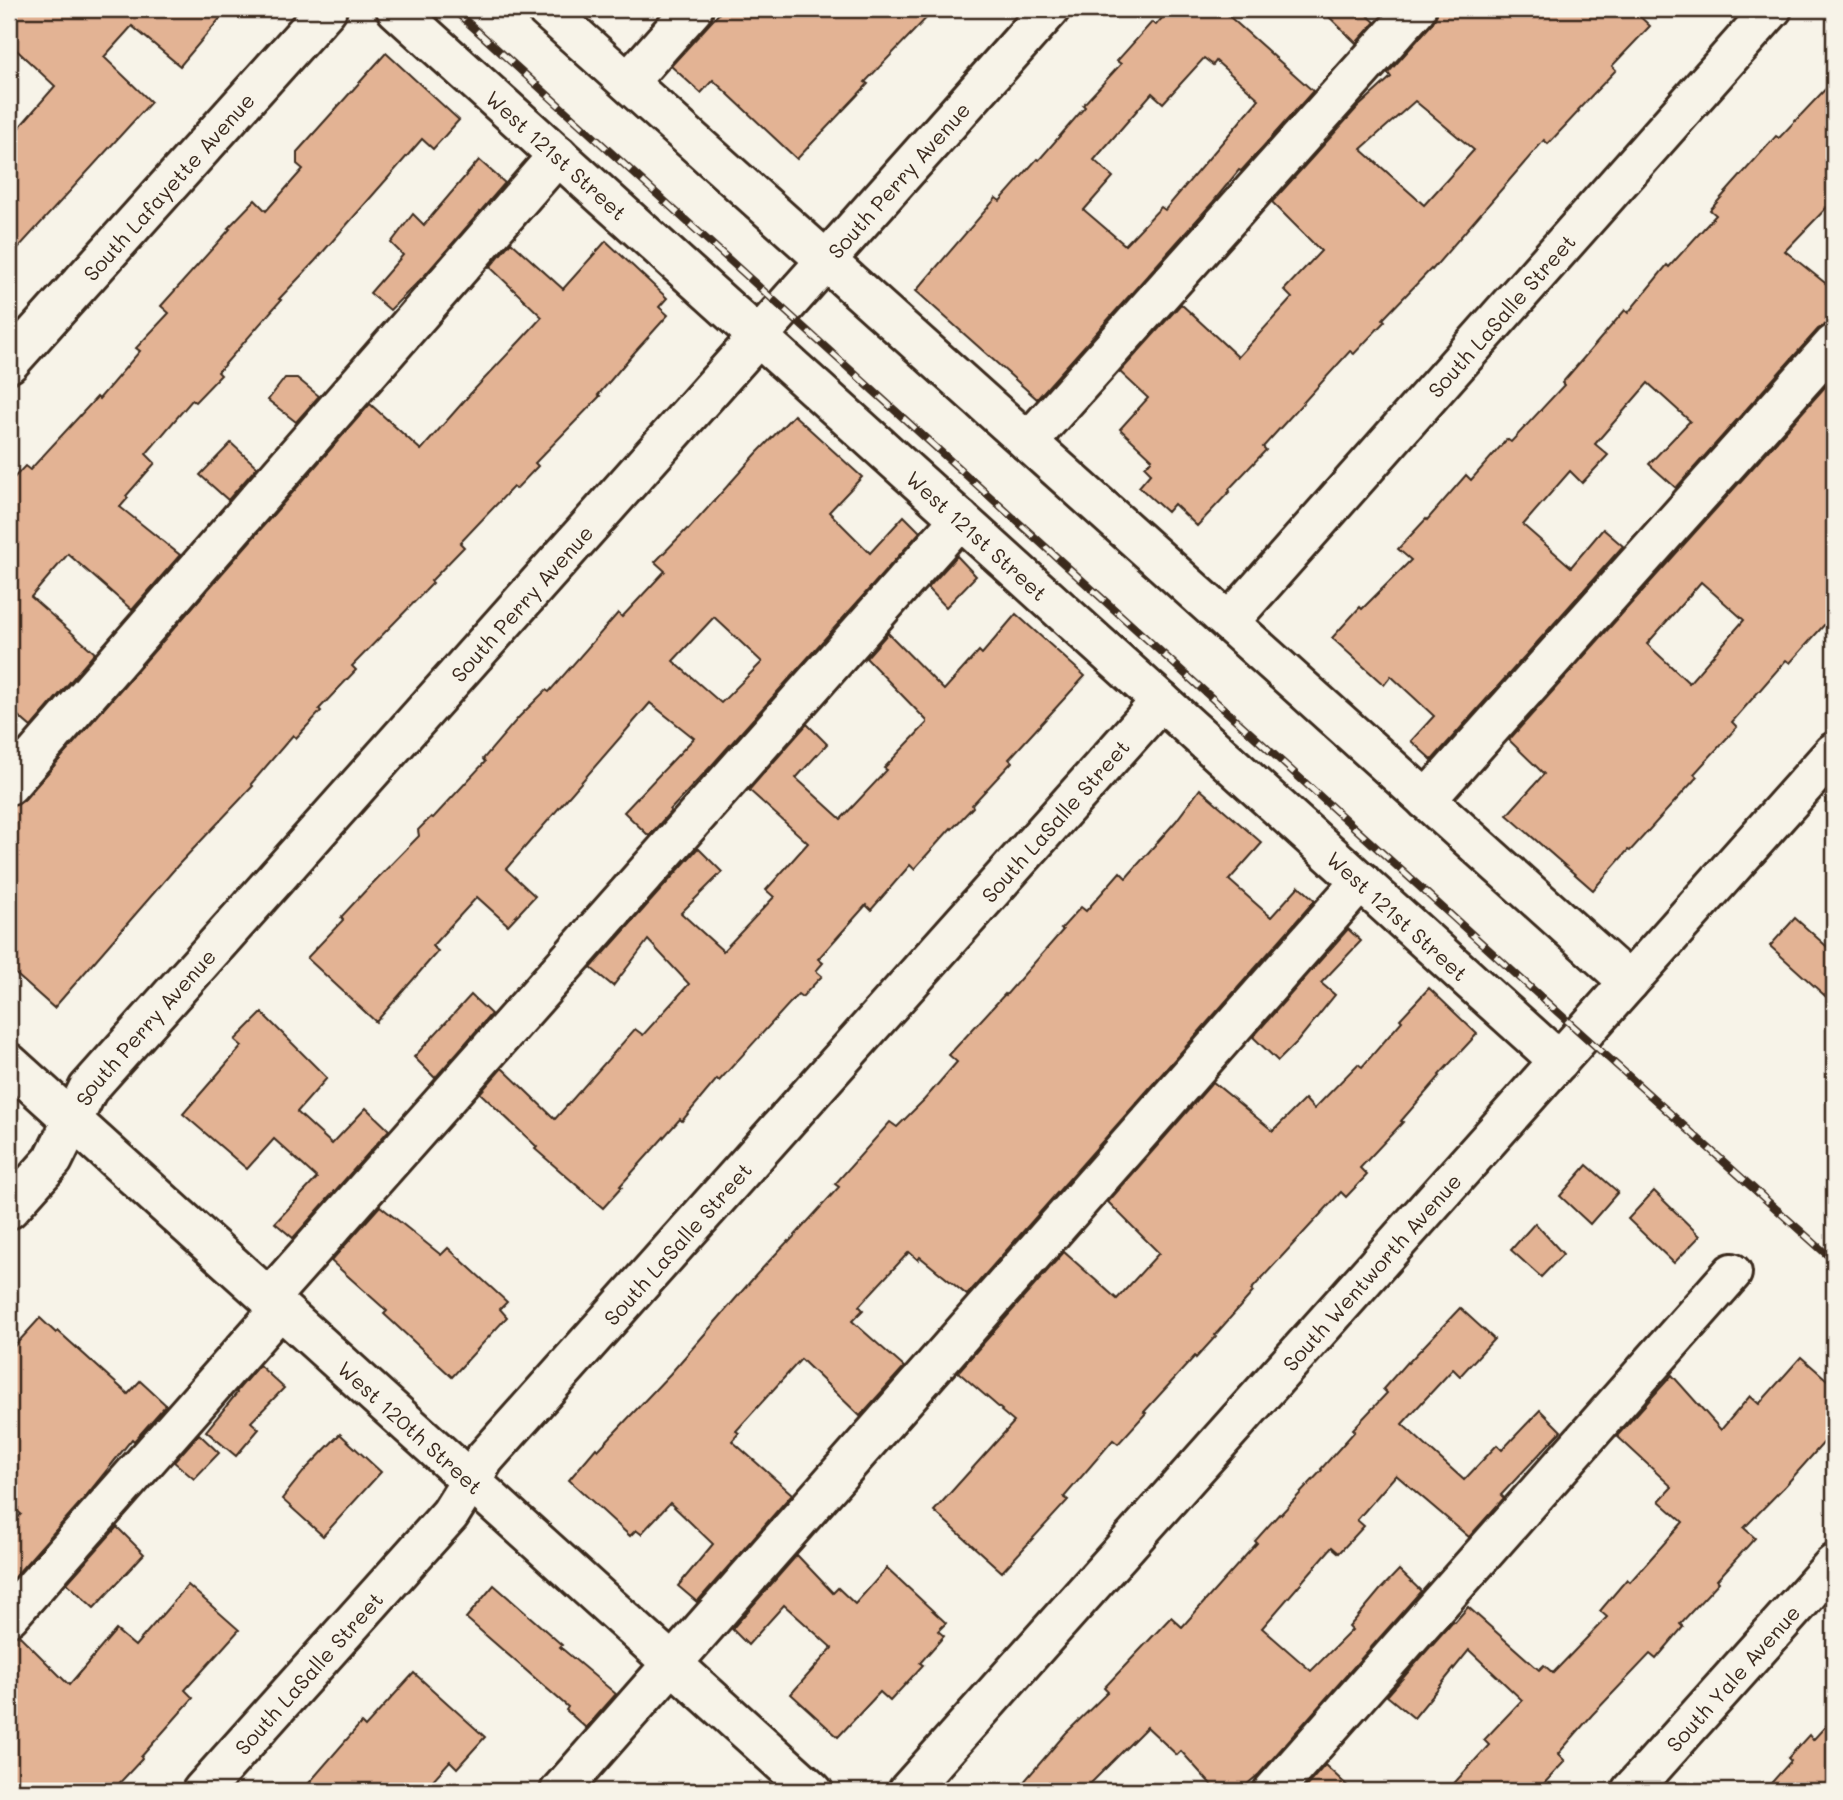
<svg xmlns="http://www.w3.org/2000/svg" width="1843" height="1800" viewBox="0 0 1843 1800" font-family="Mali,sans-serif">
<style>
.building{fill:#e3b394;stroke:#3b2a1e;stroke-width:2;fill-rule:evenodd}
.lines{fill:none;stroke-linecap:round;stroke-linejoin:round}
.minor-casing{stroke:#3b2a1e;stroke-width:44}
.minor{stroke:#f7f3e8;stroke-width:38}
.rail-casing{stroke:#3b2a1e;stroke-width:8}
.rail{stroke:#f7f3e8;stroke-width:5;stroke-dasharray:16;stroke-linecap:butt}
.labels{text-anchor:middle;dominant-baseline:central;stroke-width:5;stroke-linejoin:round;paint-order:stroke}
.street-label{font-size:21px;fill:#3b2a1e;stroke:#f7f3e8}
</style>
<rect width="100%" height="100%" fill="#f7f3e8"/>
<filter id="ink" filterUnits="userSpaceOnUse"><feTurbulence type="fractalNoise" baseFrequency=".0143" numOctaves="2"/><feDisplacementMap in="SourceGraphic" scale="14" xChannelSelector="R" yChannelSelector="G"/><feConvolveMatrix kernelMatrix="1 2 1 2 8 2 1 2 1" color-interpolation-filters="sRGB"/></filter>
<g filter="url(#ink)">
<g class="building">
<polygon points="9,9 228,9 180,66 132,26 104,57 151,102 9,258 9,139 55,86 9,43"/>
<polygon points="723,9 935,9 865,82 868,84 797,159 713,80 701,93 671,66"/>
<path d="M1170,9H1221L1313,91L1241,171L1239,170L1213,202L1037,399L916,291L996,198L1000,201L1037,159L1039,160L1085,107L1083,105L1121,64L1117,61L1152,22L1156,25ZM1204,58L1213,65L1216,61L1259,99L1165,210L1161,207L1125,245L1084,210L1113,177L1094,160L1152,93L1163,103Z"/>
<polygon points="1321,9 1360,9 1375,22 1356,43"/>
<path d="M1437,9H1632L1650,26L1612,66L1616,70L1578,110L1579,111L1548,144L1544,140L1432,270L1431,269L1383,319L1385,321L1354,354L1350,351L1263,447L1266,450L1229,489L1230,491L1197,526L1174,504L1167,512L1139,487L1151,473L1145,467L1152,459L1120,429L1148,398L1120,372L1181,304L1238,357L1292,298L1284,290L1321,251L1272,202L1357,108L1391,77L1388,73L1432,24L1437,14ZM1415,101L1474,150L1424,205L1361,149Z"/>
<polygon points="386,53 459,120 433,149 422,139 315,261 279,299 281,300 218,372 221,375 195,402 192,400 146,454 155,463 126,496 128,498 120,507 180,555 132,610 68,554 31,597 95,653 31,727 9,708 9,483 25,466 30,470 97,397 99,399 140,351 136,348 169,313 161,306 230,229 228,228 255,200 266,211 303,169 297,164 297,152"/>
<polygon points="1834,80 1834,200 1785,251 1834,290 1834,323 1827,324 1818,329 1676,488 1649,464 1690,421 1648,383 1595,444 1608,455 1582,483 1570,471 1523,525 1571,567 1603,529 1623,546 1432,760 1411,741 1434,716 1391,676 1384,685 1332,638 1360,607 1362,609 1411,560 1398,549 1426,519 1427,520 1466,475 1471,480 1507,439 1511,442 1564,385 1562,383 1625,310 1628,313 1667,265 1669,267 1716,215 1710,210 1776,136 1779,138"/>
<polygon points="479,160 505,183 425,275 390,310 370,293 403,255 391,243 413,214 424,225"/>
<polygon points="606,241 667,298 659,307 668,315 633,354 598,395 600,396 535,463 538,466 516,489 513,487 460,543 464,547 431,581 433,583 352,666 356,670 319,709 321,711 296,738 293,735 251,784 253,786 179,864 54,1008 9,968 9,806 17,805 25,799 370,404 421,450 472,392 520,341 542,317 490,267 511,242 563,289"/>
<path d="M1834,377V614L1790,663L1786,660L1732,722L1737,727L1694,774L1697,777L1630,851L1628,850L1593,890L1507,815L1544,774L1509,740ZM1701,582L1744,620L1689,683L1647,644Z"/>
<polygon points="285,378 297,378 319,396 296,422 268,400"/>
<path d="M794,415L862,477L829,512L870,553L904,516L920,532L712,765L670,810L671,811L649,836L624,812L694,738L650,703L506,869L535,896L508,925L477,897L432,946L438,951L376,1022L307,958L343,920L341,917L367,889L419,836L418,830L431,817L433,818L485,762L483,759L519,717L546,690L549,692L618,613L622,617L665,571L655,562L687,529L688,530L757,453ZM714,617L762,662L721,703L673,661Z"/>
<polygon points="231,443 257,467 228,500 200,475"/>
<polygon points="957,556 976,576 946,607 928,588"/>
<polygon points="1016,614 1085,676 1009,759 1012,762 972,805 973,807 952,829 951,828 914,869 910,865 871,910 866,905 818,959 823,963 816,971 822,976 802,997 798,994 719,1081 717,1079 682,1121 680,1119 620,1186 622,1187 603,1208 535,1149 537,1147 480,1093 502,1068 555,1119 635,1029 643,1035 689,984 648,940 613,986 591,968 698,848 722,872 681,913 723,951 774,897 766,890 808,843 749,790 807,724 827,744 796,778 841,819 887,770 884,768 927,723 927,721 866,658 888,633 944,690 979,651 982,654"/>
<polygon points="1200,789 1262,843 1229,880 1271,917 1299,886 1315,900 967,1295 920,1257 918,1260 909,1252 859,1306 863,1310 852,1321 904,1367 860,1416 801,1359 736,1431 739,1433 732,1441 792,1494 697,1602 678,1586 713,1544 670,1503 641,1534 636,1530 630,1536 569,1480 596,1448 598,1450 670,1374 757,1274 788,1241 789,1242 839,1187 835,1184 890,1122 897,1127 924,1100 957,1062 949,1055 1005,994 1006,995 1063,930 1061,929 1081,907 1086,911 1120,872 1126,878 1176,821"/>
<polygon points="1795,918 1834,953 1834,1004 1770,946"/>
<polygon points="1348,929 1361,941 1321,983 1335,995 1297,1042 1278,1061 1253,1037"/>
<polygon points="1429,988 1477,1034 1439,1075 1440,1076 1401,1121 1403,1122 1360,1168 1367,1175 1346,1197 1341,1192 1251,1290 1253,1292 1215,1335 1216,1336 1196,1358 1195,1356 1144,1412 1146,1413 1118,1444 1113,1440 1064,1497 1068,1500 1002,1572 934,1511 1014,1422 1001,1411 1002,1410 958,1372 1064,1252 1117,1299 1159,1253 1108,1202 1213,1082 1273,1131 1305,1099 1314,1109 1358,1064 1362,1067 1402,1021 1400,1019"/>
<polygon points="471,995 491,1014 435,1078 414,1057"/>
<polygon points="262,1013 327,1078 297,1112 332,1144 366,1108 389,1130 293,1238 275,1223 317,1178 274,1139 247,1169 183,1114 242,1046 235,1040"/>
<polygon points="1587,1165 1618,1192 1590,1224 1560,1196"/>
<polygon points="1654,1191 1700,1236 1674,1263 1628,1219"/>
<polygon points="380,1206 441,1255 448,1248 507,1302 500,1309 507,1317 452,1377 384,1314 387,1311 331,1261"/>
<polygon points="1535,1223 1563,1254 1541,1277 1511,1250"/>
<polygon points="1460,1308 1494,1339 1460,1376 1453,1369 1402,1424 1464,1480 1497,1445 1502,1450 1540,1410 1561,1431 1501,1495 1504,1498 1469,1537 1396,1475 1357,1520 1364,1526 1339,1553 1332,1547 1262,1628 1311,1671 1352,1630 1349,1627 1380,1590 1399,1570 1421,1591 1259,1774 1239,1791 1217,1791 1181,1751 1177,1755 1147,1727 1083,1791 1016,1791 1066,1733 1108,1692 1104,1688 1171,1617 1182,1627 1257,1543 1255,1541 1280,1513 1281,1514 1322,1470 1321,1469 1355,1431 1353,1429 1387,1393 1383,1389 1407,1362 1408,1363"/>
<polygon points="40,1318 56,1333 58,1331 128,1394 140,1381 166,1405 134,1441 132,1439 86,1496 9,1583 9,1528 21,1514 9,1504 9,1352"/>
<polygon points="1801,1357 1834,1386 1834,1431 1785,1486 1744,1528 1755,1538 1717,1580 1719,1582 1680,1624 1683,1627 1656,1659 1650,1654 1592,1715 1558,1754 1565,1761 1537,1791 1447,1791 1489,1745 1484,1740 1522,1700 1469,1650 1414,1718 1387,1696 1453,1621 1455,1622 1468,1607 1539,1670 1544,1665 1553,1673 1607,1617 1600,1611 1627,1579 1630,1582 1683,1522 1659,1501 1672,1487 1617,1436 1672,1375 1721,1430 1750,1396 1759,1404"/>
<polygon points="259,1365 284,1388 251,1422 259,1429 236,1456 206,1431 237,1393 236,1392"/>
<polygon points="199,1434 219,1453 194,1479 174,1462"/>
<polygon points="340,1434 381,1472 323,1536 282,1499 305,1470"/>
<polygon points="117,1527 144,1554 94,1608 67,1583"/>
<polygon points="797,1555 833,1593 838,1588 855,1604 887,1568 946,1623 938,1631 944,1636 920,1663 923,1665 890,1701 880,1692 838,1737 791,1694 832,1648 784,1605 748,1645 732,1629"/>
<polygon points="188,1585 239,1630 185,1690 193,1698 141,1757 142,1759 112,1791 9,1791 9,1637 19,1635 69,1685 116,1630 135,1646"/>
<polygon points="494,1585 562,1645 560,1647 616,1694 586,1728 566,1710 568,1707 466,1618"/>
<polygon points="414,1673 485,1737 457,1768 450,1761 423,1791 302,1791 361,1723 365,1727"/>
<polygon points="1834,1717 1834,1791 1764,1791 1791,1761 1788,1758 1809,1735 1813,1740"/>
<polygon points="1325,1765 1353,1791 1307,1791 1304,1789"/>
</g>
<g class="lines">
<defs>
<g id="minor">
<path id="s1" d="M396,9L1559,1061"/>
<polyline points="546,9 1629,982"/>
<polyline points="628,82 693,9"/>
<path id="s2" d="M9,363L327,9"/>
<polyline points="1028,442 1416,9"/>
<path id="s3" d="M1229,622L1772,9"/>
<polyline points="9,785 558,155"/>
<polyline points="1426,800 1834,344"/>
<path id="s4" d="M9,1063L813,1791"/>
<path id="s5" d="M9,1209L53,1160L88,1089L1050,9"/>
<polyline points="269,1298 960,519"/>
<polyline points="9,1616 280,1309"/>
<path id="s6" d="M202,1791L450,1514L485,1458L1161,701"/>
<polyline points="560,1791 1361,881"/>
<path id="s7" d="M908,1791L1834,752"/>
<polyline points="1273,1791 1732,1273"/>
<path id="s8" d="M1631,1791L1834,1564"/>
</g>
</defs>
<use href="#minor" class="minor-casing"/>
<use href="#minor" class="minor"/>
<defs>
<polyline id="rail" points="453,9 1552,1007 1834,1261"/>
</defs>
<use href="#rail" class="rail-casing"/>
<use href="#rail" class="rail"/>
</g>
</g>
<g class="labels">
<g class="street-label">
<text stroke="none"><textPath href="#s1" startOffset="217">West 121st Street</textPath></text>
<text stroke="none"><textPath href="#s5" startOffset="1363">South Perry Avenue</textPath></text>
<text stroke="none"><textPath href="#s2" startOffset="238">South Lafayette Avenue</textPath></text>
<text stroke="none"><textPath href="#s3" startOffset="410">South LaSalle Street</textPath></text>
<text stroke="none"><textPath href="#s1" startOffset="784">West 121st Street</textPath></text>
<text stroke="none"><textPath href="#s5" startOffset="796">South Perry Avenue</textPath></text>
<text stroke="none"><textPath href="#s6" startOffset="1293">South LaSalle Street</textPath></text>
<text stroke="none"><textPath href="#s1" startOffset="1351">West 121st Street</textPath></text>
<text stroke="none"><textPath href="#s5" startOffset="229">South Perry Avenue</textPath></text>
<text stroke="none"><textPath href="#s6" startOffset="726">South LaSalle Street</textPath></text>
<text stroke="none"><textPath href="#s7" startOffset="696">South Wentworth Avenue</textPath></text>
<text stroke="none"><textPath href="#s4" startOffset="542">West 120th Street</textPath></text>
<text stroke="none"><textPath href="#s6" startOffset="159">South LaSalle Street</textPath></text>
<text stroke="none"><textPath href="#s8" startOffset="152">South Yale Avenue</textPath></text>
</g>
</g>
<rect width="1843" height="1800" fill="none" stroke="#f7f3e8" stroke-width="35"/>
<rect x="18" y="18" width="1808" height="1765" fill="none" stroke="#3b2a1e" stroke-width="2.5" filter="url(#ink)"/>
</svg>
